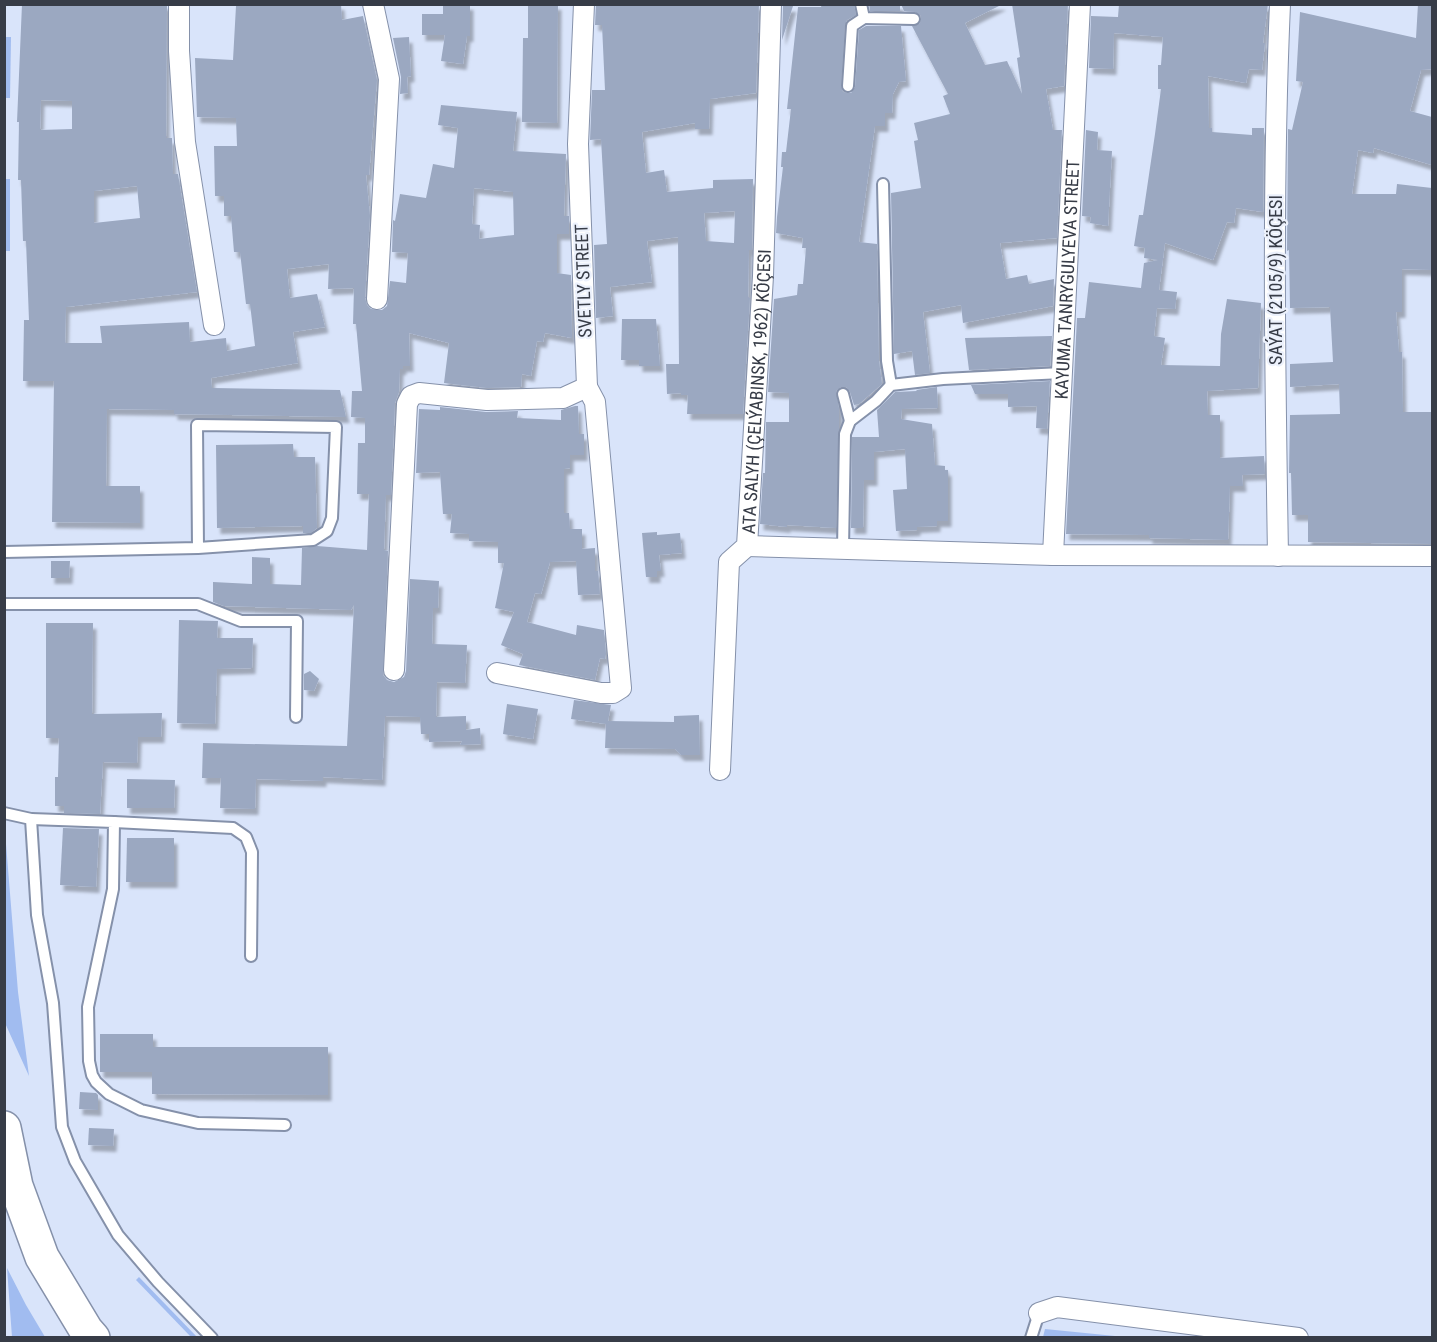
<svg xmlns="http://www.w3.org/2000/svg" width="1437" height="1342" viewBox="0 0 1437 1342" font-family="'Roboto Condensed',sans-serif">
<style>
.green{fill:#a1bcf0}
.building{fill:#9ba8c1;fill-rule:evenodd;filter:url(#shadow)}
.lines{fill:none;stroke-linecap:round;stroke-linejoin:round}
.lane-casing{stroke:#8591aa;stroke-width:14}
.street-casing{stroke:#8591aa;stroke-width:22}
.highway-casing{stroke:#8591aa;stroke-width:36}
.lane{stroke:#fff;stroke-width:10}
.street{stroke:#fff;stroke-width:20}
.highway{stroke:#fff;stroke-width:33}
.labels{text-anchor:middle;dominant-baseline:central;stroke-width:4.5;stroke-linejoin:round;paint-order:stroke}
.street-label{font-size:18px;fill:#373c47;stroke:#ecf1fc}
</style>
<defs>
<filter id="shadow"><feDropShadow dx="3.5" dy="6" stdDeviation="1.5" flood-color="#0004"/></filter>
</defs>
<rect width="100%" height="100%" fill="#d9e4fa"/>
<g class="green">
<polygon points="6,37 11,37 10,98 5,98"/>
<rect x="5" y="179" width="5" height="72"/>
<polygon points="6,844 18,992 29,1076 5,1023 4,845"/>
<polygon points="7,1268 26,1305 45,1337 12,1337"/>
<polygon points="139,1277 197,1337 191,1337 136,1280"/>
<polygon points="1045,1329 1125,1337 1043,1337"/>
</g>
<g class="building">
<path d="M22,4H167L166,138H172L173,174H178L197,292L66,307L65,343H102L100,326L189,322L190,342L226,338L227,351L255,346L250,304H246L240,252H234L231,216H224V196H215L214,146H237L236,118L197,117L195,58L233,60L236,6L341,4L342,20L363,16L377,80L369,175H366L370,216L365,298L367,305L371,309L382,310L387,306L390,281L406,283L408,253L392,252L393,220L395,221L400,194L426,198L433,164L454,168L458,128L438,125L441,105L517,112L513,151L566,154L564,216H569V234H557V273L571,275L572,338L545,333L543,342L537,341L531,376L522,374L521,387L487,388L444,383L449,343L409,333L410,366H403V369H400L399,392L395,403L391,495H386L384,550L388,551L383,675L387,680L394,682L404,677L406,671L410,579L439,581L438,608H433L432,644L467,645L465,683L437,682L436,717L466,716V730L480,728L481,744L460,745L462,741L429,742V734H421L420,717L385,716L382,780L323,777V781L256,779L255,809L220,808L221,778H202L203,743L347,746L354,605L351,610L224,606L213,602V582L252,584V557L270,558V584L301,585L302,548L317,546L367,550L369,494H357L358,443H365V418L351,417L352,391H362L356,324H353L354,288L328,289L329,264L287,269L290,298L317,294L325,327L293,332L298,363L211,378L212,388L340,390L346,417L174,414V410L107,409L106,486H140V523L52,522L54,381H23L24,320H29L26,241H23L21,180H18L19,122H17ZM41,100L72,101V129L40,130ZM137,186L140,218L94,223V191ZM474,188L513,192L514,235L479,239L480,225L472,224Z"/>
<polygon points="443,4 470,4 470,36 467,36 463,64 441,61 445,35 422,35 422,14 443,14"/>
<polygon points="528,4 558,4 557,123 522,122 523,38 528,38"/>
<path d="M596,4H759L756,93L710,99L709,129H695V123L642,132L646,173L664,170L667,192L713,188V180L753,179L752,250H749L748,298H750L743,414H687L688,395H681V393L667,394L666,364H679L678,237L647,241L652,282L610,287L613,316L596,318L594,245L607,244L601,139L590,140L592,90H605L602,25H595ZM735,211L734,243L706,241L704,213Z"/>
<polygon points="822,4 854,4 856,15 847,20 845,26 841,86 843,92 851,93 855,87 859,30 866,26 901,26 906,81 899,82 893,94 892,113 885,113 885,126 875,126 859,242 877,244 879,361 882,384 859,404 854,405 850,392 846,387 841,387 836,391 839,408 839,429 836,528 787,525 787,527 760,524 763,473 765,473 766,422 789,422 789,393 768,392 774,299 797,295 798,284 803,284 806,248 802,248 803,238 776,233 777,217 783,167 781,167 782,152 786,152 791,109 787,109 798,7 821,7"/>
<polygon points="869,4 900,4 900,11 870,11"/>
<polygon points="901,4 1003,4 965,23 985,65 1007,61 1022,94 1017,58 1020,57 1012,4 1068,4 1064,86 1046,89 1053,130 1062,130 1057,238 1000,243 1006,279 1027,275 1029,284 1054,279 1053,306 963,323 961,305 923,312 930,373 915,375 912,351 894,354 891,193 921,188 914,141 918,140 914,123 950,114 943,96 948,94 912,26 920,23 921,16 915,12 904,11"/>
<polygon points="1119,4 1268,4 1263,43 1265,43 1262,70 1249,69 1246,83 1208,76 1209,128 1212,128 1212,132 1252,135 1252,128 1264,128 1263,212 1236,208 1234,223 1227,222 1213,260 1165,243 1159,290 1177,292 1175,309 1157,308 1154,336 1165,338 1161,365 1220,366 1221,334 1227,299 1261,303 1258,388 1207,391 1208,415 1220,415 1220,458 1264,456 1265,474 1242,475 1243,486 1230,486 1228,540 1149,538 1149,535 1066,534 1077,318 1085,318 1089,282 1141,288 1144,263 1158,260 1144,258 1145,248 1134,246 1139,215 1143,215 1155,134 1161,89 1158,89 1158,65 1161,65 1163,37 1114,33 1113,69 1089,68 1091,16 1118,17"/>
<polygon points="1418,4 1432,4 1432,69 1421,70 1410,111 1432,117 1432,165 1374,148 1373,153 1358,150 1352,194 1396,194 1397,184 1432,188 1432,270 1402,269 1402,312 1396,312 1399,352 1402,352 1403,412 1432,412 1432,544 1308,542 1308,515 1292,515 1291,473 1289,473 1290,415 1340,414 1339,384 1290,387 1290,364 1333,362 1330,307 1290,308 1289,250 1287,251 1288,129 1292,130 1303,82 1296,81 1300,12 1416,38"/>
<polygon points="783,6 793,6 782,40"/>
<polygon points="409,37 411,76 407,77 408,93 400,94 401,77 393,38"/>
<polygon points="1086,130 1098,132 1097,150 1112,151 1108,226 1090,223 1091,217 1082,216"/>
<polygon points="622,319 656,319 660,366 639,366 639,360 621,360"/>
<polygon points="1052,336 1050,366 969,370 965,338"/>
<polygon points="1050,381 1047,429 1036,428 1037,406 1008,407 1008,394 975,394 971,385"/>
<polygon points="937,387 938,408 902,409 901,419 932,424 935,465 945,466 945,470 948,470 948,521 937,521 937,526 917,527 917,530 896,531 893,490 907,489 905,449 874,452 874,480 864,480 863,528 851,528 852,437 879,437 877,410 895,392 917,391 916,390"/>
<polygon points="575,406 578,406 579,434 584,434 584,455 570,455 570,468 564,469 564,513 569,513 570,529 582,529 582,549 595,548 595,571 598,571 600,594 578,595 576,561 550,562 541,594 535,593 527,622 576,635 577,625 604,630 606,654 605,659 600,658 595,680 519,665 523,654 501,645 514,612 495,608 504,563 498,563 498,542 469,541 469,534 450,533 452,514 443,514 440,472 416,473 419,409 440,410 440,407 486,412 518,411 517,418 561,420 561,410"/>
<polygon points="293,444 294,457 315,457 317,528 311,533 303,533 303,526 217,528 216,445"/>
<polygon points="657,532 657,535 680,533 682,553 659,555 661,571 657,571 657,577 646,577 642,533"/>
<polygon points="51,561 70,561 69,578 51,578"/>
<polygon points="179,620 218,621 217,638 253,638 252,668 217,669 215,724 177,723"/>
<polygon points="46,623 93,623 92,714 162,713 161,737 138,737 137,763 103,762 100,814 64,813 64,806 55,806 55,777 58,777 59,738 46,738"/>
<polygon points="310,671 319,679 314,691 304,690 304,674"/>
<polygon points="574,700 611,705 608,721 674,722 674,716 699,715 700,755 681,755 675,749 605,748 606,724 571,719"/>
<polygon points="507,704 538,709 533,739 503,734"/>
<polygon points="127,779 175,780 174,808 127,808"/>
<polygon points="63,828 99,829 96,887 60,885"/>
<polygon points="127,838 174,838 174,882 126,882"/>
<polygon points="100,1034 153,1034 153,1047 328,1047 328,1095 152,1094 152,1072 100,1072"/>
<polygon points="80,1092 96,1093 98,1095 98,1110 79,1109"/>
<polygon points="89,1128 114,1129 113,1146 88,1145"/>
</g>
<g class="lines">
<defs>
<g id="lane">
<polyline points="861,4 864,18 914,19"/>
<polyline points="848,86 852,26 864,18"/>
<polyline points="883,184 887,361 891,385"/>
<polyline points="843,394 850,421"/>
<polyline points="843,549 845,434 850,421 876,401 891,385 943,379 1062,373"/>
<polyline points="4,552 198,548 313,540 327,531 332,518 336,427 197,425 198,548"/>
<polyline points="4,604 198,604 241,621 297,621 296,717"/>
<polyline points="4,813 31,819 37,915 53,1003 62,1127 75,1161 118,1235 158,1282 212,1338"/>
<polyline points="31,819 114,822 113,889 88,1007 89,1061 92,1075 96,1082 109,1094 141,1110 198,1123 285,1125"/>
<polyline points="114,822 233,828 246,837 252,852 251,956"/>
<polyline points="1031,1338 1039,1313"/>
</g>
<g id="street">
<polyline points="179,4 179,51 185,142 214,325"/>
<polyline points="373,4 389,79 377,299"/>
<polyline points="747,546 1053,555 1432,556"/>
<path id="s1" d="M1053,555L1080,4"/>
<path d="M1278,556C1275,372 1272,188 1280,4"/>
<polyline points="394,670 407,404 411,396 419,393 487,400 563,398 587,387 578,144 584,4"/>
<polyline points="497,673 601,693 613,693 621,688 595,402 587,387"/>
<path id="s2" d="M720,770L729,562L747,546L763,276L771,4"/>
<polyline points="1039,1313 1057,1307 1298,1338"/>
</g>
<polyline id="highway" points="4,1128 16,1186 42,1257 86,1330 93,1338"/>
</defs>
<use href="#lane" class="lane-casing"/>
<use href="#street" class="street-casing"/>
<use href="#highway" class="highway-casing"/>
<use href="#lane" class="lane"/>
<use href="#street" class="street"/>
<use href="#highway" class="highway"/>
</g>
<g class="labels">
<g class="street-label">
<text stroke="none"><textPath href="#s1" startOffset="276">KAYUMA TANRYGULYEVA STREET</textPath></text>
<text transform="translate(1275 280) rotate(-90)">SAÝAT (2105/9) KÖÇESI</text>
<text transform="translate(583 281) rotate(-92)">SVETLY STREET</text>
<text stroke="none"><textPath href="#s2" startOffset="387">ATA SALYH (ÇELÝABINSK, 1962) KÖÇESI</textPath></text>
</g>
</g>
<rect width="1437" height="1342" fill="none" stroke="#373c47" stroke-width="12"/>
</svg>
